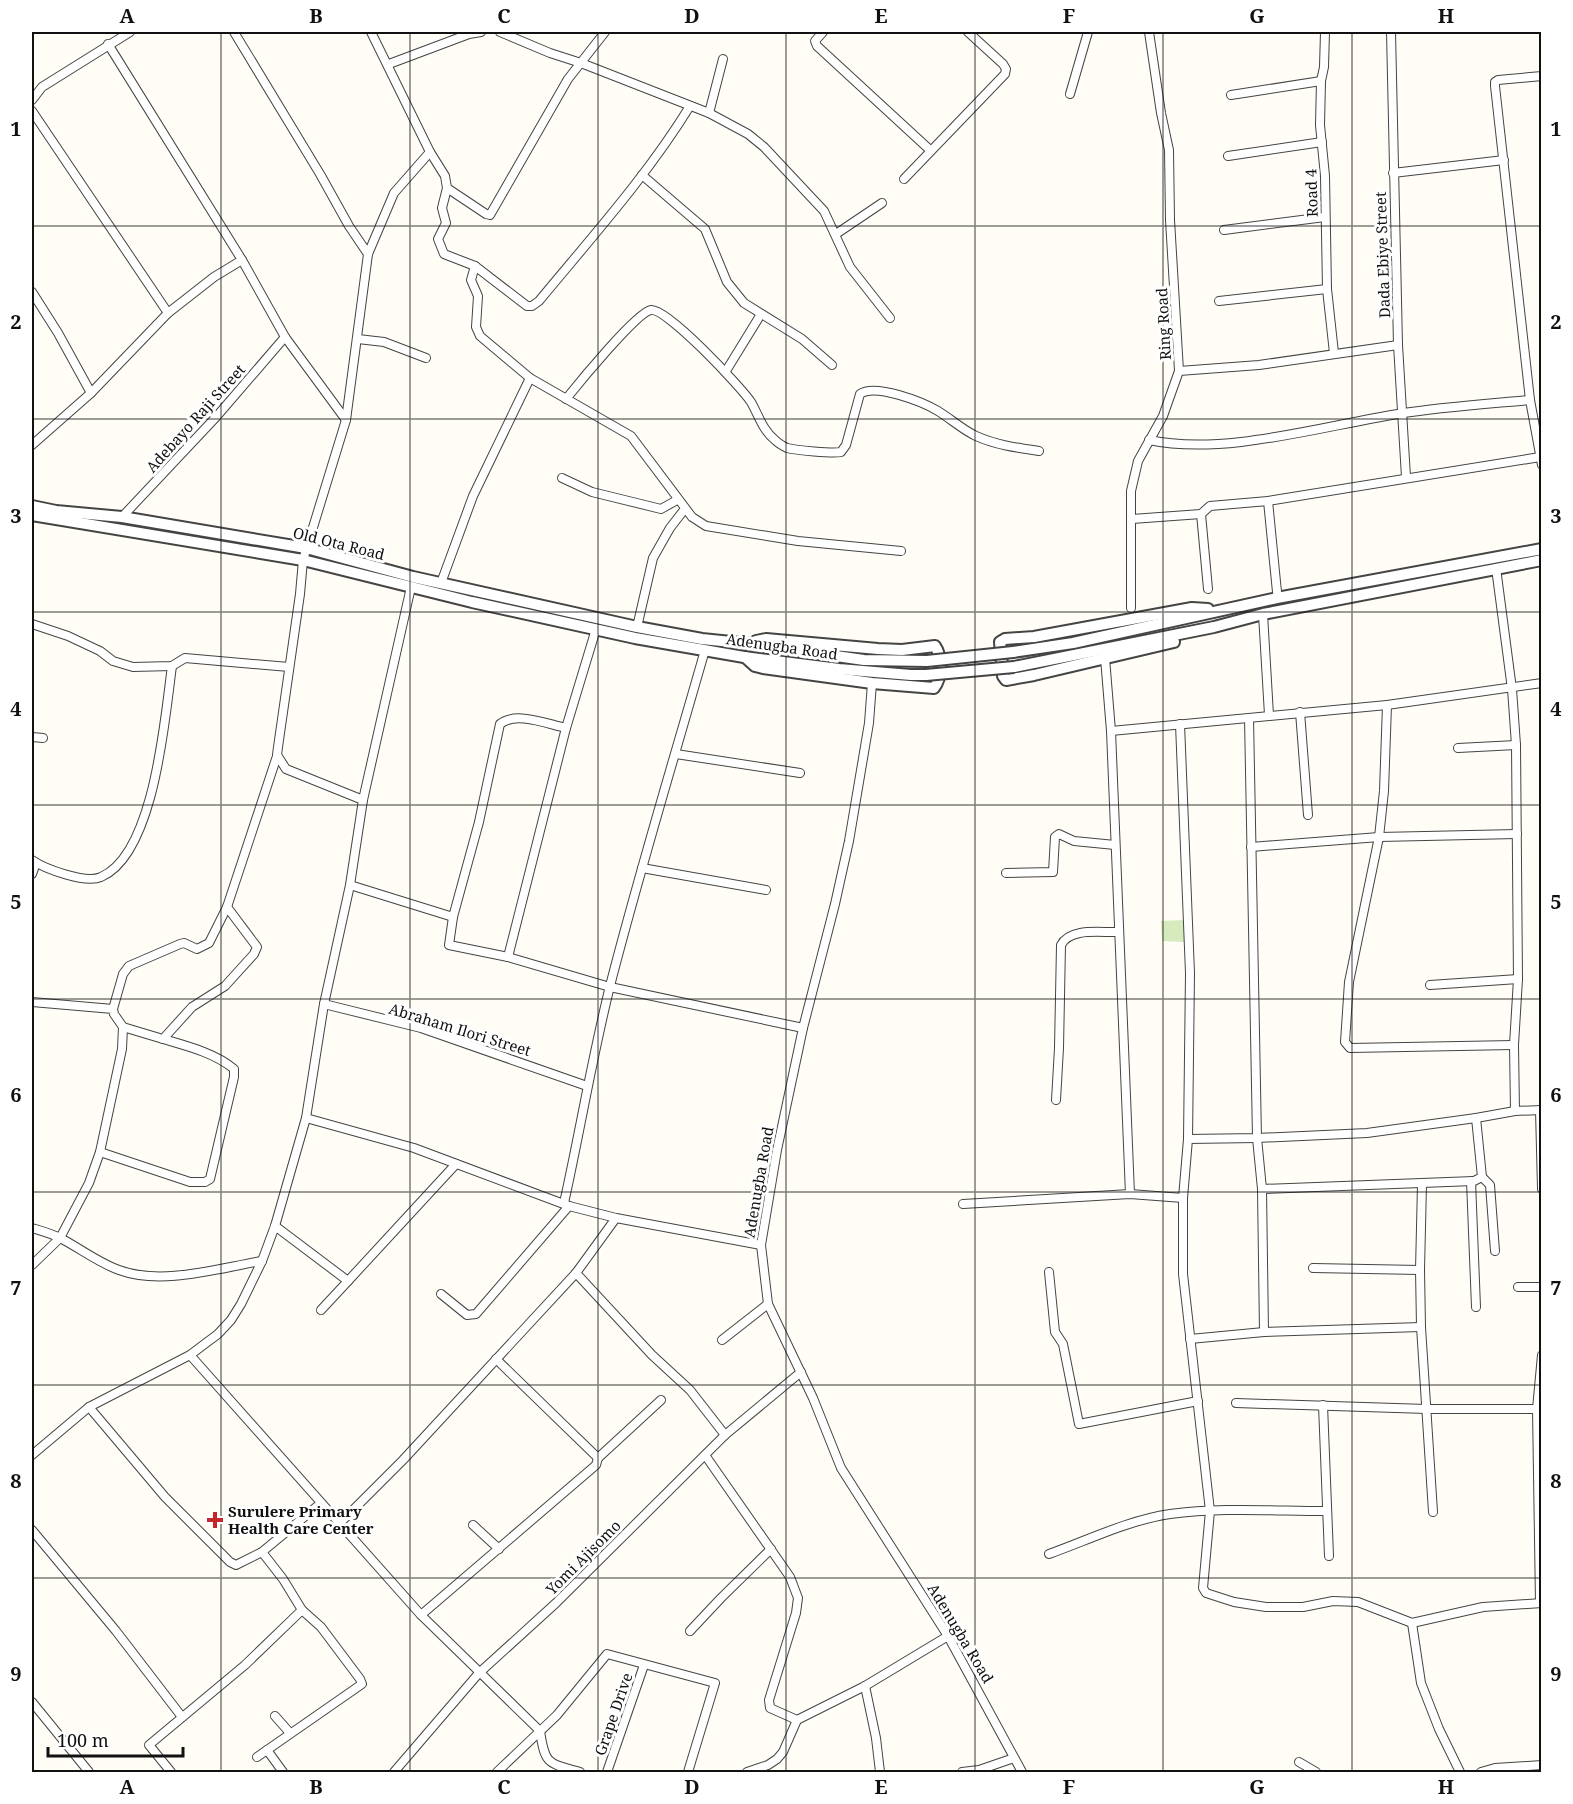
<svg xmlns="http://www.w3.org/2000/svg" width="1573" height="1804" viewBox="0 0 1573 1804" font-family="'Noto Serif',serif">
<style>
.green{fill:#d5ebbd}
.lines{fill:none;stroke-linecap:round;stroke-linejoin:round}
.minor-casing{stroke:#444;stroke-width:10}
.tertiary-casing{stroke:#444;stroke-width:14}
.minor{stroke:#fff;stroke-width:8}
.tertiary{stroke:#fff;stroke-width:10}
.tertiary-bridge-casing{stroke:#444;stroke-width:14;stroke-linecap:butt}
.tertiary-bridge{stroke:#fff;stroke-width:10}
.grid{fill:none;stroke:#111;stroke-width:1.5;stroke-opacity:0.55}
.poi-dot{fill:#c4262e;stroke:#fff;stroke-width:2}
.labels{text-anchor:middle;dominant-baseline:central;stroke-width:6;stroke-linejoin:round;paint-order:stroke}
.street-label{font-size:15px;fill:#111;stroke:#fff}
.poi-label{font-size:15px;font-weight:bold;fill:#111;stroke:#fff;text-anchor:start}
.neatline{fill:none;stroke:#111;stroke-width:2}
.grid-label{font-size:20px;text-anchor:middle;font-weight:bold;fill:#111}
</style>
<rect width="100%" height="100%" fill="#fffdf5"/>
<polygon class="green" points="1185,920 1184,942 1162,941 1161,921"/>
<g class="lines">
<defs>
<g id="minor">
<polyline points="234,32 320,174 349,226 368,254"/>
<polyline points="371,32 430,152 445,176 447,188 486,214 490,215 568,79 605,32"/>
<polyline points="500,32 550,53 581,63 709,113 748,134 764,147 824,211 850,267 890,318"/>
<polyline points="823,32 815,41 817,46 930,150"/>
<polyline points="1325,32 1324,67 1321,81 1320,125 1325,176 1327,289 1334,353"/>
<polyline points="1391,32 1398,345 1406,477"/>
<polyline points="108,44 242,260 285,337 346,420"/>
<polyline points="389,64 469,34 481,32"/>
<polyline points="1542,76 1498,80 1495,82 1495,86 1530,400 1542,465"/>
<polyline points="1070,94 1088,32"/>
<polyline points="1231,95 1321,81"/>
<polyline points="32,100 42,87 130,32"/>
<polyline points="32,111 168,313"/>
<polyline points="709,113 723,59"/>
<polyline points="1228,156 1322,142"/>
<polyline points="1393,173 1504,160"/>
<polyline points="642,175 705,229 727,282 744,303 802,339 832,365"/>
<polyline points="904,179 1005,74 1006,69 1003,64 968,32"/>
<polyline points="447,188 442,208 446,223 438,239 444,254 475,266 471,280 478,296 476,327 480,336 530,378 631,436 692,517 706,526 798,541 901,551"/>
<polyline points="1224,230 1325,217"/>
<polyline points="836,234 882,203"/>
<path d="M475,266L527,306H532L539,301C591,238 647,176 690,106"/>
<polyline points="32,292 58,333 91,393"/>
<polyline points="1219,301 1327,289"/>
<polyline points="358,339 384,342 426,358"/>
<polyline points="726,371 761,314"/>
<polyline points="1179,371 1259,365 1398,345"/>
<path d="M566,399C578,384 637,312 651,310C666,307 741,387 751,402C758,414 763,431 775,440C778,443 783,446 787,448C795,450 833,454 841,452L846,445L860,394C875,383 923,402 938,411C951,419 963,430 976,436C996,445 1018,448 1039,451"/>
<path d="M1149,440C1224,456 1322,426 1398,414C1442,407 1487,404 1530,400"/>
<polyline points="32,445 91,393 168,313 214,277 242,260"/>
<polyline points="562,478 592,492 661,509 677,500"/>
<polyline points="1268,501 1277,592"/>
<polyline points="1201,514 1208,589"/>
<polyline points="122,517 217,416 285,337"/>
<polyline points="1132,519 1201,514 1210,506 1268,501 1540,457"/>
<polyline points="1496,568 1512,689 1516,745 1518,979 1514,1045 1515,1111"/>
<polyline points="441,583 473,496 530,378"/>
<polyline points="1131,608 1131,491 1138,461 1163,416 1179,371 1170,220 1169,150 1161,113 1149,32"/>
<polyline points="1263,614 1269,715"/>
<polyline points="32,624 68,636 100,651 113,661 133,667 172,666 185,658 289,667"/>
<polyline points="637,627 653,558 670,528 684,510"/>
<polyline points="1105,658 1111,731 1130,1194"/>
<polyline points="872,683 869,723 849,841 835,904 803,1028 777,1150 761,1245 768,1304 813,1398 841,1468 948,1636 1022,1772"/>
<polyline points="1387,705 1384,791 1379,837 1349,982 1345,1042 1350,1048 1514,1045"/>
<polyline points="1300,712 1308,815"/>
<polyline points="1249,718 1257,1138 1262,1189 1264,1332"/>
<polyline points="1180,724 1190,973 1188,1139 1183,1198 1183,1274 1210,1511 1203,1588 1206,1593 1234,1602 1266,1607 1303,1607 1333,1601 1358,1602 1412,1623 1483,1607 1542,1603"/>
<path d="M566,728C547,724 516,711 500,724L479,822L453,917L449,945L508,957L610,987L803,1028"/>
<polyline points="1111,731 1387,705 1542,683"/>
<polyline points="32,737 43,738"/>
<polyline points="1458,748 1516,745"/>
<polyline points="676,754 800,773"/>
<polyline points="363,800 286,769 277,755 278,747 300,594 303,560 346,420 368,254 394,193 430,152"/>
<polyline points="1251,847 1379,837 1517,834"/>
<path d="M32,860C45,869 86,884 101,877C155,854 165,716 172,666"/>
<polyline points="642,868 766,890"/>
<polyline points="1006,873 1053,872 1055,837 1059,834 1074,841 1115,845"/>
<polyline points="32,874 36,863"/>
<polyline points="350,885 453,917"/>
<polyline points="508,957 566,728 596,629"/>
<polyline points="1430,985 1518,979"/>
<polyline points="32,1002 113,1009 114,1014 123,1027 122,1049 100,1152 89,1183 60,1238 32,1265"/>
<polyline points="324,1004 421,1028 587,1086"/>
<polyline points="113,1009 123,974 129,966 180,944 184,943 197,949 209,943 227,907 277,756"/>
<polyline points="123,1027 163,1039 192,1007 225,986 254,954 257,947 227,907"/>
<path d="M1056,1100L1059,1048L1061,945C1070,927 1101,933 1118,932"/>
<polyline points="1540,1110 1542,1189"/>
<polyline points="306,1118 414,1148 569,1206 616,1218 761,1245"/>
<polyline points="1188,1139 1257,1138 1367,1133 1476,1118 1515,1111 1542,1110"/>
<path d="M100,1152L190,1182H205L210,1179L234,1077V1069C215,1053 187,1046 163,1039"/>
<polyline points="1482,1177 1490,1185 1495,1251"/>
<polyline points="1471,1181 1476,1307"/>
<polyline points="1422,1184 1420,1270 1421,1327 1433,1512"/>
<polyline points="1262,1189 1474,1181 1482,1177 1476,1118"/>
<path d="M564,1203C580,1131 592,1058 610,986C639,873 673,762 705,650"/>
<polyline points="963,1204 1130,1194 1183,1198"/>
<polyline points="275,1226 348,1281 456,1164"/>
<path d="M32,1228C42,1231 53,1234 62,1239C81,1249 99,1263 119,1270C162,1286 219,1268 262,1261"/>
<polyline points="1313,1268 1420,1270"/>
<polyline points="1049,1272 1055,1332 1063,1344 1079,1424 1198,1401"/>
<polyline points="576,1273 652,1355 690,1390 725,1435"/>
<polyline points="1518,1287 1542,1287"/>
<polyline points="441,1294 467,1315 476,1314 569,1206"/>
<polyline points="321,1310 348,1281"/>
<polyline points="1190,1339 1264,1332 1421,1327"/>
<polyline points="722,1340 768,1304"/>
<path d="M190,1355L421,1615L540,1731C545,1765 548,1763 580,1772"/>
<polyline points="496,1359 598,1458"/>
<polyline points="1236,1403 1427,1409 1542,1409"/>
<polyline points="1323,1405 1329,1556"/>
<polyline points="89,1407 165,1497 230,1562 236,1565 262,1552 283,1579 302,1610 321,1627 360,1679 362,1684 257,1757"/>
<polyline points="32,1455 89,1407 190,1355 218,1334 231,1320 241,1304 262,1261 275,1226 306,1118 324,1004 350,885 363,800 411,587"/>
<polyline points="705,1455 790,1577 798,1598 796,1613 769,1700 770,1708 797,1720"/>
<polyline points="340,1523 403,1460 576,1273 616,1218"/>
<polyline points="473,1525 499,1549"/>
<polyline points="32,1530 116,1631 182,1717"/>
<polyline points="262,1552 321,1503"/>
<path d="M1049,1554C1088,1540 1129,1520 1170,1514C1221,1507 1275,1511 1326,1511"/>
<polyline points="1540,1603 1537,1409 1542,1355"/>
<polyline points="421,1615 596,1465 598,1458 661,1400"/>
<polyline points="1412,1623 1421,1683 1439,1729 1460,1772"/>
<polyline points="690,1631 721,1598 771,1549"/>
<polyline points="865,1686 876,1738 880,1772"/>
<polyline points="32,1702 89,1772"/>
<polyline points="275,1716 290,1733"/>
<polyline points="267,1750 283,1772"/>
<polyline points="1299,1762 1316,1772"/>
<polyline points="171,1772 149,1745 245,1665 302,1610"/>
<polyline points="394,1772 479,1673 556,1603 725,1435 801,1372"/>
<polyline points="497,1772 557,1715 607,1654 715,1683 688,1772"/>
<polyline points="607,1772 644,1665"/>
<polyline points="747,1772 768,1765 777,1759 783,1752 797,1720 865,1686 948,1636"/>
<polyline points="962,1772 979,1770 1014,1758"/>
<polyline points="1481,1772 1495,1768 1542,1765"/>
</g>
<g id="tertiary">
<polyline points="32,506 56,511 122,517 306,548 413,577 637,627 702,639 751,644 864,660 927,661"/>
<polyline points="32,515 303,560 472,602 635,638 744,657 839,669 911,675 926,675"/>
<polyline points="1174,642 1034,675 1006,680 1003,676 1000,642 1005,639 1034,637 1192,608 1208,609"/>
<polyline points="1013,652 1073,643 1277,598 1542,549"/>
<path d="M745,657L755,666L763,668L872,683L934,688C942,678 942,656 935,646L902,650L878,649L766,639L756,641"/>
<polyline points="1014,667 1214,627 1263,614 1542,560"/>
</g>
</defs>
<use href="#minor" class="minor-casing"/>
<use href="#tertiary" class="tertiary-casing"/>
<use href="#minor" class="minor"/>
<use href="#tertiary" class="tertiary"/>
<defs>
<g id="tertiary-bridge">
<polyline points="927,661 1013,652"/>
<polyline points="926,675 1014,667"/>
</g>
</defs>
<use href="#tertiary-bridge" class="tertiary-bridge-casing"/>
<use href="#tertiary-bridge" class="tertiary-bridge"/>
</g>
<path class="grid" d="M221,32V1772M410,32V1772M598,32V1772M786,32V1772M975,32V1772M1163,32V1772M1352,32V1772M32,226H1542M32,419H1542M32,612H1542M32,805H1542M32,999H1542M32,1192H1542M32,1385H1542M32,1578H1542"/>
<path class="poi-dot" d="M212 1511h6v6h6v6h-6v6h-6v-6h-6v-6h6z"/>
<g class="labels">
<g class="street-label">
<text transform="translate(1311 193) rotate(-92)">Road 4</text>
<text transform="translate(1382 255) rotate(-92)">Dada Ebiye Street</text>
<text transform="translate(1163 324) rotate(-93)">Ring Road</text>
<text transform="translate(195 418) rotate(-48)">Adebayo Raji Street</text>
<text transform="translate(339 543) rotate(14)">Old Ota Road</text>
<text transform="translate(782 646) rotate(8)">Adenugba Road</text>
<text transform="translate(460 1029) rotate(17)">Abraham Ilori Street</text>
<text transform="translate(758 1182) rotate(-80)">Adenugba Road</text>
<text transform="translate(583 1557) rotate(-45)">Yomi Ajisomo</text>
<text transform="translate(961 1633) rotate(59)">Adenugba Road</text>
<text transform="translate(613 1714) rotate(-71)">Grape Drive</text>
</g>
<g class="poi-label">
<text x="228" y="1511">Surulere Primary<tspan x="228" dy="17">Health Care Center</tspan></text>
</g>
</g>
<rect width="1573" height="1804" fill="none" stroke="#ffffff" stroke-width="66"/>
<path d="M48 1747v9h135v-9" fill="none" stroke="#111111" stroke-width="3"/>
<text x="57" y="1747" font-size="18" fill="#111111" stroke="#ffffff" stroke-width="4.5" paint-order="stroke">100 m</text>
<rect x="33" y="33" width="1507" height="1738" class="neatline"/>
<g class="grid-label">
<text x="127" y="23">A</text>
<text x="316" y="23">B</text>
<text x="504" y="23">C</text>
<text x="692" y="23">D</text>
<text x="881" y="23">E</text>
<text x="1069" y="23">F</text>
<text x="1257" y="23">G</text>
<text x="1446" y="23">H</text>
<text x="16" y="136">1</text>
<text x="1556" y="136">1</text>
<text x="16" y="329">2</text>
<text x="1556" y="329">2</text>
<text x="16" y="523">3</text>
<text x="1556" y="523">3</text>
<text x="16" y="716">4</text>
<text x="1556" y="716">4</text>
<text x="16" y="909">5</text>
<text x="1556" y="909">5</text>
<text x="16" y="1102">6</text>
<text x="1556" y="1102">6</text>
<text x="16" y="1295">7</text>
<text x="1556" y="1295">7</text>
<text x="16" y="1488">8</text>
<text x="1556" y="1488">8</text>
<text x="16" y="1681">9</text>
<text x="1556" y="1681">9</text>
<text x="127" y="1794">A</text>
<text x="316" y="1794">B</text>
<text x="504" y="1794">C</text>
<text x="692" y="1794">D</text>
<text x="881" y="1794">E</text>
<text x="1069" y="1794">F</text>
<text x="1257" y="1794">G</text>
<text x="1446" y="1794">H</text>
</g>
</svg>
